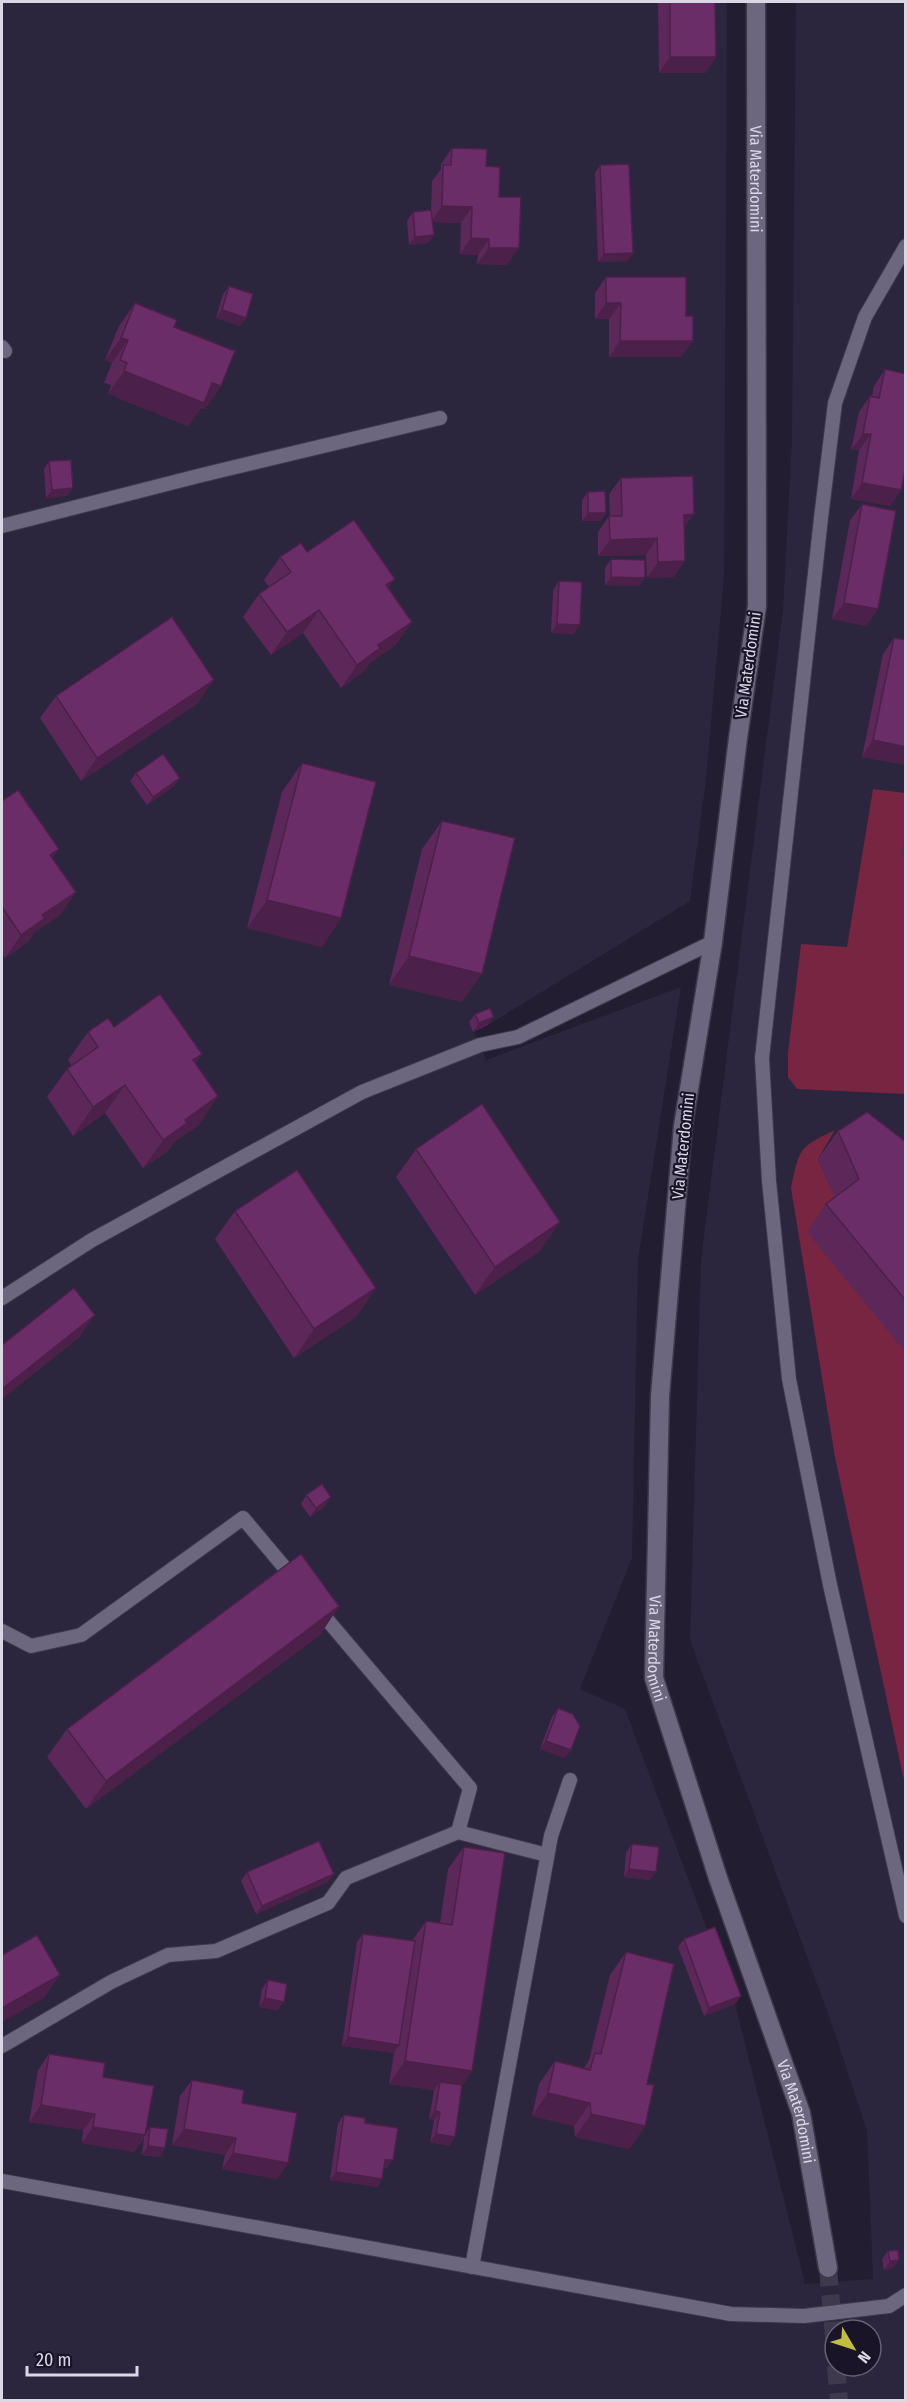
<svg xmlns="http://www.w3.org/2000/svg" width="907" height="2402" viewBox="0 0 907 2402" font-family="'Fira Sans Condensed',sans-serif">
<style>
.built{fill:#2c253e;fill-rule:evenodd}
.green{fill:#782541}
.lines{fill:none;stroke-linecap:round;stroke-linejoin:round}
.secondary-tunnel{stroke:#3e394c;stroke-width:18;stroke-dasharray:18 9;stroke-linecap:butt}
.lane-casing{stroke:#3e3949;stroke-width:16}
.secondary-casing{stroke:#3e3949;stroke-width:21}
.lane{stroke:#6c677f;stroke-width:14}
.secondary{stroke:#6c677f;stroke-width:18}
.wall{fill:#5c2759}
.shaded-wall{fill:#4b2049}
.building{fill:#6b2d68;stroke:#4b2049;stroke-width:1.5}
.labels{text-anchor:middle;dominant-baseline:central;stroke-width:4.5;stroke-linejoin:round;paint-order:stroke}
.street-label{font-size:16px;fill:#dbd8e6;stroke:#191427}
</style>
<rect width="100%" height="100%" fill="#221d31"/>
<path class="built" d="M2,2H727L724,577L706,779L690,901L488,1025L474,1032L486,1060L681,987L638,1260L632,1558L580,1689L625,1709L735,2004L805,2284L873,2279L867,2131L834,2030L690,1640L701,1260L783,609L792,439L796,2H905V2400H2ZM835,2330H871V2366H835Z"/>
<g class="green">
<polygon points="873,789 905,793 905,1094 797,1089 788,1077 788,1053 801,944 847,947"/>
<path d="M835,1130L818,1159L905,1353V1785L835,1457L791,1188C800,1148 798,1148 835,1130Z"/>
</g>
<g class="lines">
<g class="secondary-tunnel">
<polyline points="828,2268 835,2349"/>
<polyline points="836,2366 839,2400"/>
</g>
<defs>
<g id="lane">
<polyline points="906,246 865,317 835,403 821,518 762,1058 769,1181 789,1379 830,1585 906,1916"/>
<polyline points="2,347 5,351"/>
<polyline points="2,526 202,475 440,418"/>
<polyline points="2,1298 92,1240 362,1092 480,1045 518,1037 713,942"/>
<polyline points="318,1609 470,1788 458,1832"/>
<polyline points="2,1631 31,1646 81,1635 243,1518 295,1580"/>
<polyline points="2,2046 111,1982 168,1955 216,1951 328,1903 346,1878 458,1832 547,1855"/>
<polyline points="2,2181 731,2314 804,2316 889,2306 906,2295"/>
<polyline points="472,2267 551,1836 570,1780"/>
</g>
<g id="secondary">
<path id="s1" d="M756,2L757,606L738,738L713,942L683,1126L660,1396L654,1678L718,1878L801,2113L828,2268"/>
</g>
</defs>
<use href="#lane" class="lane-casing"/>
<use href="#secondary" class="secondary-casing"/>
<use href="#lane" class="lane"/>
<use href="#secondary" class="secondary"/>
</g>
<g class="wall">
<polygon points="658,2 715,2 716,57 705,73 659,73"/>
<polygon points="452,148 486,166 499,197 507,265 477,264 478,255 460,254 461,223 433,222 428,243 409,245 407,221 413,212 431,210 432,181 441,169 441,164"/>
<polygon points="600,165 633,253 627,261 598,262 595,173"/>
<polygon points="606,277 681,357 609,357 609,319 595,319 595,293"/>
<polygon points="229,286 246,318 240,326 216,318 223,294"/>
<polygon points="135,303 174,327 221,386 205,409 201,408 188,426 108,394 111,385 104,383 112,363 105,360 119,326"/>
<polygon points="885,369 901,490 890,506 851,499 859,450 851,450 859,412 870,396 872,396 874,386"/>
<polygon points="49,461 67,496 46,498 44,469"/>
<polygon points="621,478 684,528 674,577 647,578 646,555 598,556 598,532 609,516 610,516 609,494"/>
<polygon points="588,492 606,513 600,521 582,521 582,500"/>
<polygon points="862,504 878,609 866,626 832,619 850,520"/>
<polygon points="307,552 388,588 396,645 371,662 364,671 341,688 303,633 271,655 243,617 259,594 269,587 264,580 280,557"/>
<polygon points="611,559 645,578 639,586 605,585 605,568"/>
<polygon points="559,581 574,634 551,633 553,590"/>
<polygon points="894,638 906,640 906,765 862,757 883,654"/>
<polygon points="56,696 198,703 81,781 40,718"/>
<polygon points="302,763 341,918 322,947 247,928 282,792"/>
<polygon points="136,773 180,778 174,786 147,805 130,781"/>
<polygon points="2,801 59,849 52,858 76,892 60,915 35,932 29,941 5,958 2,953"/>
<polygon points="442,821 462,1002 389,985 422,849"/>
<polygon points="906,836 906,857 902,856 904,838"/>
<polygon points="475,1014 488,1025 473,1032 469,1022"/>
<polygon points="114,1027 202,1054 195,1063 199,1125 174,1142 168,1151 143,1168 105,1113 73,1136 47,1097 67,1069 71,1065 68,1060 88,1032"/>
<polygon points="838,1131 906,1142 906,1353 807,1232 826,1204 835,1197 818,1159"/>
<polygon points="416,1149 540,1251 475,1295 396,1177"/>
<polygon points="235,1211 376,1288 356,1317 294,1358 215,1239"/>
<polygon points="306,1495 325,1506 310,1517 301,1504"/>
<polygon points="339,1606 320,1635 86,1809 47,1757 67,1729"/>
<polygon points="558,1708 571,1750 565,1758 540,1749 552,1717"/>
<polygon points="632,1844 650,1880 624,1877 626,1853"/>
<polygon points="464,1847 472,2071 462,2085 455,2137 449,2146 430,2142 434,2120 429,2119 434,2090 389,2084 394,2053 342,2046 357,1942 363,1934 412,1941 426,1921 440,1923 448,1869"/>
<polygon points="247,1872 328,1882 256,1914 241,1881"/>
<polygon points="684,1939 741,1996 735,2004 704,2016 678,1947"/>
<polygon points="626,1952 647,2084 645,2126 629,2149 575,2137 574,2126 532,2116 539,2084 555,2061 584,2068 589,2060 610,1975"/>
<polygon points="268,1980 278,2010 259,2007 262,1989"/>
<polygon points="49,2054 103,2077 146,2133 150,2127 160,2157 142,2155 144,2138 134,2152 82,2143 83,2130 29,2122 38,2070"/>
<polygon points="192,2080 242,2103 288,2163 277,2179 222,2169 225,2155 172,2145 180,2096"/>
<polygon points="344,2115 365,2123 393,2160 387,2168 384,2168 382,2179 377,2187 330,2180 338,2123"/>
<polygon points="888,2251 893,2268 884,2270 882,2259"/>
</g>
<g class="shaded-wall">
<polygon points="670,57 716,57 705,73 659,73"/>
<polygon points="442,206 472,207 461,223 431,222"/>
<polygon points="434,235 428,243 409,245 415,237"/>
<polygon points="471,238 489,239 478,255 460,254"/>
<polygon points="489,248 519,248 507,265 477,264"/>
<polygon points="633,253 627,261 598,262 604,254"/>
<polygon points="606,303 621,303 609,319 595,319"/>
<polygon points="222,310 246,318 240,326 216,318"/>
<polygon points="121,338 128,340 112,363 105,360"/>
<polygon points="620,341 693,341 681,357 609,357"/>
<polygon points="124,371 212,383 221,386 205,409 201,408 188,426 108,394"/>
<polygon points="863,434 871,434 859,450 851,450"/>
<polygon points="862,483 901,490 890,506 851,499"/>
<polygon points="73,488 67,496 46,498 52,490"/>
<polygon points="588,513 606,513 600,521 582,521"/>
<polygon points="694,514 682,530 684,515"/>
<polygon points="657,538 646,555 598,556 610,540"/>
<polygon points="685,561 674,577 647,578 658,562"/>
<polygon points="611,577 645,578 639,586 605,585"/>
<polygon points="395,579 379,602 386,585"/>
<polygon points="844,603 878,609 866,626 832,619"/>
<polygon points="319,610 303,633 271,655 287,632"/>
<polygon points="412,622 396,645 371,662 364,671 341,688 357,665 378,645"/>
<polygon points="557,624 580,625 574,634 551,633"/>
<polygon points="214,680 198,703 81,781 97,758"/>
<polygon points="873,740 906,747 906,765 862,757"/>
<polygon points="180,778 174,786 147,805 153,797"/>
<polygon points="59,849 43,872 50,855"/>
<polygon points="76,892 60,915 35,932 29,941 5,958 21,935 42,915"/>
<polygon points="267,900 341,918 322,947 247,928"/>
<polygon points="409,956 482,974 462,1002 389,985"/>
<polygon points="494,1017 488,1025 473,1032 479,1023"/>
<polygon points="202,1054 182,1083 193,1060"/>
<polygon points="125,1085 105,1113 73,1136 93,1107"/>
<polygon points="218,1096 199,1125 174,1142 168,1151 143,1168 163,1140 185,1120"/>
<polygon points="560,1222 540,1251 475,1295 495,1267"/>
<polygon points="376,1288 356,1317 294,1358 314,1329"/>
<polygon points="95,1315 79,1338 2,1399 2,1389"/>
<polygon points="331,1497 325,1506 310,1517 316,1508"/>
<polygon points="339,1606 320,1635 86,1809 106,1781"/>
<polygon points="546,1741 571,1750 565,1758 540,1749"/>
<polygon points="629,1869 656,1872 650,1880 624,1877"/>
<polygon points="334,1874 328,1882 256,1914 262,1906"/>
<polygon points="60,1975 44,1998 2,2022 2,2008"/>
<polygon points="741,1996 735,2004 704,2016 709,2008"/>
<polygon points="265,1998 284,2002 278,2010 259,2007"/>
<polygon points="348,2037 399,2045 394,2053 342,2046"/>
<polygon points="405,2061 472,2071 456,2094 440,2082 434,2090 389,2084"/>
<polygon points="548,2093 590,2103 574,2126 532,2116"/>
<polygon points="41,2105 95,2114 83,2130 29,2122"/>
<polygon points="435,2111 440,2112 434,2120 429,2119"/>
<polygon points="591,2114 645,2126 629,2149 575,2137"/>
<polygon points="93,2127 145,2135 134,2152 82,2143"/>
<polygon points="184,2129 236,2138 225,2155 172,2145"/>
<polygon points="436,2134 455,2137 449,2146 430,2142"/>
<polygon points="148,2146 165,2148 160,2157 142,2155"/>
<polygon points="233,2153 288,2163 277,2179 222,2169"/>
<polygon points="385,2160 393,2160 387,2168 380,2168"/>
<polygon points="336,2172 382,2179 377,2187 330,2180"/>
<polygon points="899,2260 893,2268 884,2270 890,2261"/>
</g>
<g class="building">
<polygon points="670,2 715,2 716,57 670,57"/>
<polygon points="452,148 487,149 486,166 500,167 499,197 521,197 519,248 489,248 489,239 471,238 472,207 442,206 443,165 451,165"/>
<polygon points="629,164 633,253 604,254 600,165"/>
<polygon points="431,210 434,235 415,237 413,212"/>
<polygon points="606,277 686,277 686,316 693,316 693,341 620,341 621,303 606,303"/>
<polygon points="229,286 253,294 246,318 222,310"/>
<polygon points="135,303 177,320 174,327 235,351 221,386 212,383 204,403 124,371 127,363 120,360 128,340 121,338"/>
<polygon points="885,369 906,374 906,466 901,490 862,483 871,434 863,434 870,396 879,398"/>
<polygon points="71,460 73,488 52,490 49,461"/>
<polygon points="693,476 694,514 684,515 685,561 658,562 657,538 610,540 609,516 622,516 621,478"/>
<polygon points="605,491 606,513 588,513 588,492"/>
<polygon points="862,504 896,511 878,609 844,603"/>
<polygon points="354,520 395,579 386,585 412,622 378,645 380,648 357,665 319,610 287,632 259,594 291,572 280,557 301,543 307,552"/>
<polygon points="611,559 645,560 645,578 611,577"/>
<polygon points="559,581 582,582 580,625 557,624"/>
<polygon points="172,617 214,680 97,758 56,696"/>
<polygon points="894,638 906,640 906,747 873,740"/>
<polygon points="163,754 180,778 153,797 136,773"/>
<polygon points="302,763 376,782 341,918 267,900"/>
<polygon points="18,790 59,849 50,855 76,892 42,915 45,918 21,935 2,907 2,801"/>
<polygon points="442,821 515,838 482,974 409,956"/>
<polygon points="160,994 202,1054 193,1060 218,1096 185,1120 187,1123 163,1140 125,1085 93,1107 67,1069 98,1047 88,1032 108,1018 114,1027"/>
<polygon points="490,1008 494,1017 479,1023 475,1014"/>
<polygon points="482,1104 560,1222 495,1267 416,1149"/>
<polygon points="867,1112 906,1142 906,1301 826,1204 859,1179 838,1131"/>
<polygon points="297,1170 376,1288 314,1329 235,1211"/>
<polygon points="74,1288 95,1315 2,1389 2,1345"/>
<polygon points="322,1484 331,1497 316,1508 306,1495"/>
<polygon points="301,1554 339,1606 106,1781 67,1729"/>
<polygon points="558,1708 573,1714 580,1726 571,1750 546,1741"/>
<polygon points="319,1841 334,1874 262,1906 247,1872"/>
<polygon points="632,1844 659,1847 656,1872 629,1869"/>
<polygon points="464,1847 505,1853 472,2071 405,2061 426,1921 452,1925"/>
<polygon points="715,1927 741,1996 709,2008 684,1939"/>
<polygon points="363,1934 415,1941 399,2045 348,2037"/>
<polygon points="37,1935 60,1975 2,2008 2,1955"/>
<polygon points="626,1952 674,1964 647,2084 654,2085 645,2126 591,2114 590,2103 548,2093 555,2061 590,2070 595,2053 601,2054"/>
<polygon points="268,1980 287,1984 284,2002 265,1998"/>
<polygon points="49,2054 105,2063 103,2077 154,2086 145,2135 93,2127 95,2114 41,2105"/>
<polygon points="192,2080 244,2090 242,2103 297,2113 288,2163 233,2153 236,2138 184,2129"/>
<polygon points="440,2082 462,2085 455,2137 436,2134 440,2112 435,2111"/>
<polygon points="344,2115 365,2118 365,2123 398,2128 393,2160 385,2160 382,2179 336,2172"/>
<polygon points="150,2127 168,2129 165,2148 148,2146"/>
<polygon points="898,2250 899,2260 890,2261 888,2251"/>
</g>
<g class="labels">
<g class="street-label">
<text stroke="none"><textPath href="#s1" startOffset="177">Via Materdomini</textPath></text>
<text transform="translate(748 665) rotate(-82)">Via Materdomini</text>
<text transform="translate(683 1146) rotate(-84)">Via Materdomini</text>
<text stroke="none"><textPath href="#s1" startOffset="1653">Via Materdomini</textPath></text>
<text stroke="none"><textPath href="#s1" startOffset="2139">Via Materdomini</textPath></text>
</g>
</g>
<rect width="907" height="2402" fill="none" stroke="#dbd8e6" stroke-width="6"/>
<g transform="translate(853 2348) rotate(129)"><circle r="28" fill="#191427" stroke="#676273" stroke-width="1.5"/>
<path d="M0-4.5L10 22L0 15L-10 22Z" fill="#c1bd3f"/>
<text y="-9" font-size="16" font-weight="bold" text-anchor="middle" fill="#dbd8e6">N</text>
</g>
<path d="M27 2366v9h110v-9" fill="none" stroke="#dbd8e6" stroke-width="3"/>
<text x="36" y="2366" font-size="18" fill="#dbd8e6" stroke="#191427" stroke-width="4.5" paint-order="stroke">20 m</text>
</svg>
